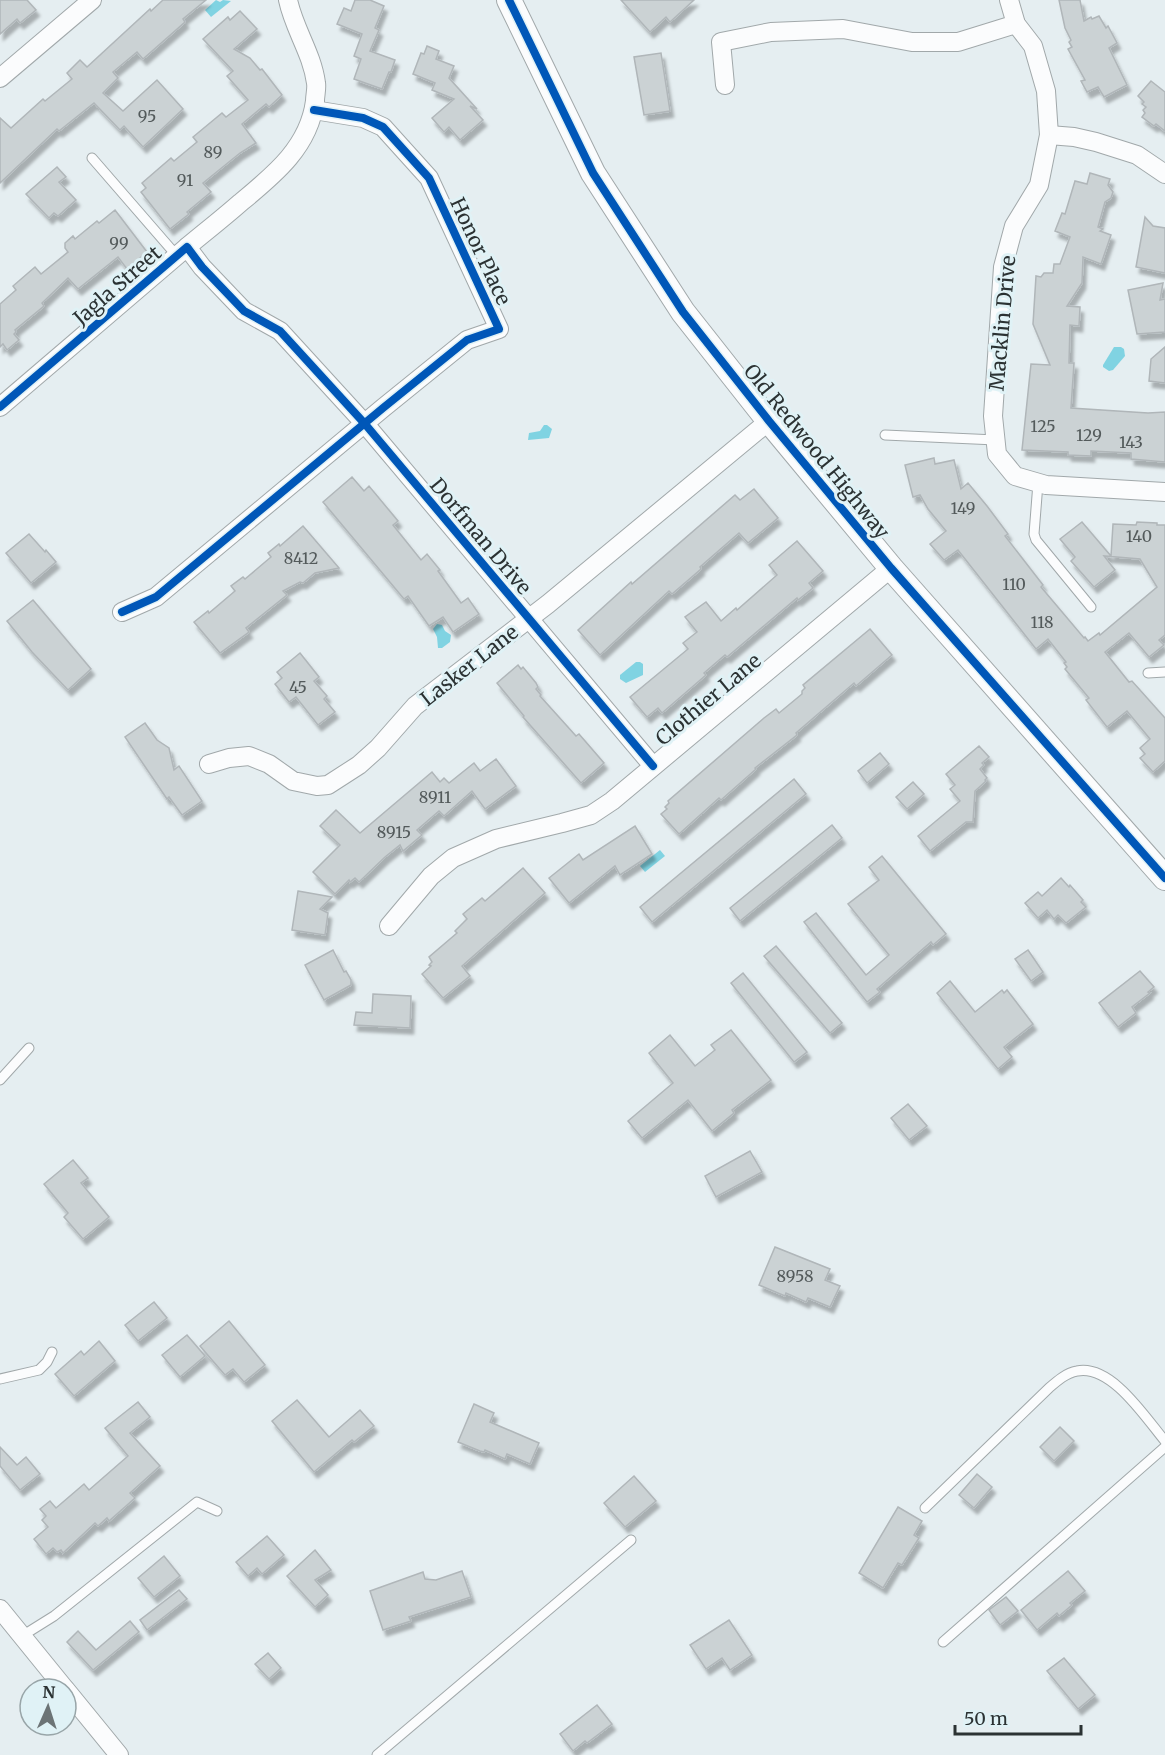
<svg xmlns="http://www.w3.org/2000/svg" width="1165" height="1755" viewBox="0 0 1165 1755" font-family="Merriweather,serif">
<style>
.water{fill:#80d3e2}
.building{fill:#cbd2d4;stroke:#b0b6b9;stroke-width:1.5;filter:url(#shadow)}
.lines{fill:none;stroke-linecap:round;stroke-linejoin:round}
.lane-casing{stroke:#a1a8aa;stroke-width:11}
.street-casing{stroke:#a1a8aa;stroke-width:20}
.secondary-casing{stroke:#a1a8aa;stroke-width:26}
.lane{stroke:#fbfcfd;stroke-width:9}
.street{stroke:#fbfcfd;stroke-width:18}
.secondary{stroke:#fbfcfd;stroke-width:24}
.cycleway-casing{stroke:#e0f2f6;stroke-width:11}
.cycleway{stroke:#0057b8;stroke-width:8}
.labels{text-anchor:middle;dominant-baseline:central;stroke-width:6;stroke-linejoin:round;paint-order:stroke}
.number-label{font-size:16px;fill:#535a5b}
.street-label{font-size:20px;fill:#2b3233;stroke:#e0f2f6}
</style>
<defs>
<filter id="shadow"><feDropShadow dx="3.5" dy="6" stdDeviation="1.5" flood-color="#0004"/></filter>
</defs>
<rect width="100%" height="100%" fill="#e5eef1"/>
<g class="water">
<polygon points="216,0 220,2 223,0 231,1 211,17 205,10"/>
<polygon points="1114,347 1121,347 1124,349 1125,356 1113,370 1109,371 1103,367 1103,365"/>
<polygon points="544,425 547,425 552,429 549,438 528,440 529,433 540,431"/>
<polygon points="437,624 442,625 445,631 451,635 450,642 442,648 438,648 437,637 433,629"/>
<polygon points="636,662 640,662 643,664 643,675 626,683 620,679 620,675"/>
<polygon points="660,850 665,856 645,872 640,866"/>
</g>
<g class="building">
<polygon points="0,0 27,0 36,10 20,23 17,19 0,34"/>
<polygon points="163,0 206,0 183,19 185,22 143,59 137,52 113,72 118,78 103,93 123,111 157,80 183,109 143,147 124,126 120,130 94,103 59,131 57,129 0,183 0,118 11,128 43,99 45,101 72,79 67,73 80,60 87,67 150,9 151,11"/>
<polygon points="355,0 370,0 384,6 375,28 379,30 370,51 395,60 391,72 389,72 382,89 354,79 361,59 354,56 362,34 337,24 344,8 351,11"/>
<polygon points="621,0 694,0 670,22 666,17 650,32"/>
<polygon points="1059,0 1080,0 1084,21 1091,17 1092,19 1099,16 1106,28 1108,26 1117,43 1109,48 1127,85 1104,97 1098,87 1087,92 1081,81 1085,80 1068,49 1072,47 1069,42 1071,40 1065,28"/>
<polygon points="240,11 257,29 234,49 250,58 260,70 262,69 282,95 269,107 266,104 242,124 256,143 240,153 203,183 211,192 187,212 189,214 170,229 141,192 146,188 142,183 171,158 174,161 197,142 193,137 222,113 226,117 248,100 227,76 233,71 203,39 228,17 230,20"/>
<polygon points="427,46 439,51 436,59 454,66 449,78 477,109 470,106 483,120 460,140 449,127 444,132 432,118 454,99 432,90 435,83 413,74 421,53 424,54"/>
<polygon points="661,53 670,111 644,115 634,57"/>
<polygon points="1151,81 1165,92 1165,131 1156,124 1154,126 1142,117 1145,113 1143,110 1146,107 1142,104 1144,102 1138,96"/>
<polygon points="57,167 66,177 59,182 76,200 58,216 54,213 49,218 26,194"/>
<polygon points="1090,173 1110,179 1108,185 1113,192 1111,198 1105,202 1098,227 1103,229 1100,231 1111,235 1101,264 1083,257 1082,283 1067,306 1080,307 1079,326 1070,325 1069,363 1074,363 1071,408 1148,413 1165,412 1165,462 1131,459 1131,453 1091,451 1091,456 1068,455 1068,452 1022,450 1031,364 1050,365 1033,324 1036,276 1041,277 1044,273 1053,273 1054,264 1060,264 1070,237 1055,231 1062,213 1065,214 1075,181 1087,184"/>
<polygon points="115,210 147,252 127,269 118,257 78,289 68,278 42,303 44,306 15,330 16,332 14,334 19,340 7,350 3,344 0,347 0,304 16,290 13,286 35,267 41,274 68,252 65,248 65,243 73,236 75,239 97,221 99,223"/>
<polygon points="1145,217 1153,226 1165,228 1165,273 1136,267"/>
<polygon points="1163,283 1160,300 1165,299 1165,332 1137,334 1128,290"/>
<polygon points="1165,347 1165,383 1149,381 1151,359"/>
<polygon points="934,458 935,464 954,460 961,489 968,483 987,506 1008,534 1005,536 1043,585 1041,587 1084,638 1085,637 1088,641 1099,633 1100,635 1157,587 1140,559 1104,556 1115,570 1094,587 1071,561 1075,557 1060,539 1082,522 1111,556 1113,524 1136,525 1137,522 1157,523 1157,525 1165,525 1165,635 1159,640 1164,645 1149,657 1129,633 1105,652 1129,682 1132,681 1165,718 1165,761 1153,772 1140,758 1145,754 1140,748 1150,739 1127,711 1107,727 1086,700 1089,698 1065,669 1067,667 1064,663 1066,662 1048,639 1036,649 958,550 944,560 930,544 946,531 928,509 920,495 913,497 905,465"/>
<polygon points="352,477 364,491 369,486 398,521 393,525 421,560 427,554 440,570 438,571 461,603 468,598 479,614 453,632 443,617 429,626 408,596 404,599 323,502"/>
<polygon points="754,489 778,518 748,543 739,533 700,567 701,569 672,594 669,591 600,655 578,630 631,582 632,584 735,495 740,500"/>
<polygon points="303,526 339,568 315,573 303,583 300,582 283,591 287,595 246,628 249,632 220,653 194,622 208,611 209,613 235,591 231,586 243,577 245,579 271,557 268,553 279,544 280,546"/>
<polygon points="29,534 45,552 46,550 56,562 31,583 6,553"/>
<polygon points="797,541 823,571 809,583 813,588 798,600 797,598 727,657 725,655 704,673 706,675 662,713 658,708 647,717 630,697 688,649 683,643 697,632 685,617 706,602 721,621 736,608 737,610 777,575 769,565"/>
<polygon points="33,600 91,669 68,690 32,652 7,621"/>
<polygon points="870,629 892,655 856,686 854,683 796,733 797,735 755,768 756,769 721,800 719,798 679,834 661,814 667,809 665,807 669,803 668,801 764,718 776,709 779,713 802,694 802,691 805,688 803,685"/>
<polygon points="300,653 319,677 314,681 327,696 324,699 335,712 318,725 296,697 289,702 275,684 282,678 277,672"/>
<polygon points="518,665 521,669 523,667 536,683 538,687 536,689 541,695 540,696 576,736 579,734 604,763 581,783 523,717 524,716 497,683"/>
<polygon points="145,723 157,740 169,748 174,770 179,766 202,801 182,815 169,797 167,799 125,737"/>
<polygon points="979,746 989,757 982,763 984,765 980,769 987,778 985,780 986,781 975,791 973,822 966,822 930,851 918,836 960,801 950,789 955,785 946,774"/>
<polygon points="880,753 889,764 867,783 858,771"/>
<polygon points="496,759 516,786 485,809 472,791 444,816 439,811 417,830 422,835 403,851 400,845 385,857 359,882 355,878 350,882 349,880 335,894 313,872 340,845 320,826 336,810 360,833 432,772 440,782 444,778 449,783 474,763 480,771"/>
<polygon points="794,779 806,794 652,922 640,907"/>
<polygon points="913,782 924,794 907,809 896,797"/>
<polygon points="832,825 842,838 740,921 730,908"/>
<polygon points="635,826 652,854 620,875 615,866 569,903 549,878 579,854 583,860"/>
<polygon points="882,856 946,934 933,945 931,942 877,989 880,992 867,1002 804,922 816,913 866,975 889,955 848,904 879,880 869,867"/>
<polygon points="523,868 545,893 462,966 470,976 443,998 422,974 431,966 429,965 432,962 429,957 457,933 455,931 467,919 463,914 482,898 485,901"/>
<polygon points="1061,878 1069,887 1070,885 1083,900 1081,902 1086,907 1066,923 1058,915 1054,919 1047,910 1038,918 1025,903 1038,892 1042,896"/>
<polygon points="298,891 332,897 320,909 328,913 325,935 292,930"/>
<polygon points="776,946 842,1023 830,1033 764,956"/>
<polygon points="333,950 344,972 346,971 351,980 351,985 324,1000 305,965"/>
<polygon points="1028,950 1043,972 1031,981 1015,959"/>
<polygon points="1140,971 1154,987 1148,992 1150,993 1132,1007 1136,1013 1118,1027 1099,1003"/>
<polygon points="743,973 807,1052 794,1062 731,983"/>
<polygon points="950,981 975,1012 1002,990 1004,993 1007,990 1033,1024 1004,1047 1012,1057 998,1069 937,993"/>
<polygon points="373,994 411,996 410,1028 354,1025 356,1012 372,1013"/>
<polygon points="731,1030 771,1080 732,1110 734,1113 712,1131 688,1100 642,1138 628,1121 673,1083 649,1053 670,1035 695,1066 715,1050 711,1045"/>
<polygon points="908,1104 927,1126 909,1140 891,1118"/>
<polygon points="750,1151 762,1172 716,1197 705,1176"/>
<polygon points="73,1160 88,1178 81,1183 109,1217 83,1239 64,1217 68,1213 44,1184"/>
<polygon points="775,1247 830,1269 825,1280 840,1286 830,1307 808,1298 806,1302 786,1293 785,1296 759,1285"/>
<polygon points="154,1302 167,1318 138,1341 125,1325"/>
<polygon points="229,1321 265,1365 244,1382 233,1369 225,1375 200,1346"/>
<polygon points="187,1335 205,1356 180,1377 162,1355"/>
<polygon points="99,1341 115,1361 74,1396 55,1374 81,1351 84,1355"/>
<polygon points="297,1400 329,1437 360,1410 374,1426 354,1442 352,1440 314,1472 272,1421"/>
<polygon points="138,1402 150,1417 130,1433 160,1466 130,1493 135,1498 109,1521 107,1518 98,1526 95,1523 63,1553 61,1550 57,1552 53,1548 46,1554 34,1539 48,1527 42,1520 46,1516 40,1509 50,1501 56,1508 84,1484 89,1490 128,1456 105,1428"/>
<polygon points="474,1404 494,1413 490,1422 539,1443 530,1464 507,1454 505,1459 485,1450 484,1452 480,1451 458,1442"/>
<polygon points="1060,1427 1074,1441 1054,1461 1040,1447"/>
<polygon points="0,1447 17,1465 26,1457 40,1474 20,1490 0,1466"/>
<polygon points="977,1474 992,1487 974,1508 959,1495"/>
<polygon points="634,1476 656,1501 625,1527 604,1503"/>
<polygon points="898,1507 922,1521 914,1535 919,1538 902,1565 898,1563 883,1588 859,1573"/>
<polygon points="267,1536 284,1555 262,1574 257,1568 248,1576 236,1562"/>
<polygon points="315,1550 331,1570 315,1580 328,1595 315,1607 287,1576"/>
<polygon points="164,1556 180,1576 154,1597 138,1578"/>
<polygon points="462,1571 471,1597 409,1617 411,1621 383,1630 370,1591 423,1572 425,1579 436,1580"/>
<polygon points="1068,1571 1085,1591 1070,1603 1072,1605 1059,1616 1057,1613 1037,1630 1021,1610"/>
<polygon points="179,1590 187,1599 147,1630 140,1620"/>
<polygon points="1006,1597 1018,1611 1000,1625 989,1610"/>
<polygon points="729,1620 752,1655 730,1670 722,1658 706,1669 690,1645"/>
<polygon points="130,1621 139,1632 93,1670 67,1642 78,1631 96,1650"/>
<polygon points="268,1653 281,1668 269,1679 255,1664"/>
<polygon points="1064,1658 1095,1695 1078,1709 1047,1671"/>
<polygon points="597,1705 612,1724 587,1743 585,1741 573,1751 560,1734"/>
</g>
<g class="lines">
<defs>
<g id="lane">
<polyline points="92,158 177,256"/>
<polyline points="885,435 996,440"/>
<polyline points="1038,483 1034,534 1036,540 1091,607"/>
<polyline points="1148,673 1165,672"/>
<polyline points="0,1080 29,1048"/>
<polyline points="0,1379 39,1370 47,1362 52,1352"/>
<path d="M925,1508L1049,1388C1057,1381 1066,1373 1077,1371C1111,1364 1145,1417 1165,1441"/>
<polyline points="22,1636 54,1616 197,1502 217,1511"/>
<polyline points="943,1642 1165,1447"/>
<polyline points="377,1755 631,1540"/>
</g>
<g id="street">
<polyline points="1009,0 1016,24 1033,46 1046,91 1049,135 1039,185 1014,226 1003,267 993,416 997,454 1015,476 1046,485 1165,492"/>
<polyline points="0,78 92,0"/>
<polyline points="725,85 721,42 771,32 843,29 912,42 958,42 1016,24"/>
<polyline points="1049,135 1074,137 1096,142 1137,155 1165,174"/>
<path d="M187,247C205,232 223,218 240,203C274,175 309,147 315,101C315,95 317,89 316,83C312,53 294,29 288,0"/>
<polyline points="0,407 187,247 202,267 244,311 280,331 365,424 653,766"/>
<polyline points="122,612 156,597 383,408 467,340 499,329 429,178 383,127 363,118 314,110"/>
<polyline points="209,764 229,758 249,756 269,764 293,781 317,786 328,785 359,765 378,748 415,706 548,604 769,421"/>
<polyline points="389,926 431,876 453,858 496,839 562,823 591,815 612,801 891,568"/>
<polyline points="0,1609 65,1689"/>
<polyline points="66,1690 119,1755"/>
</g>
<polyline id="secondary" points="509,0 593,173 683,312 769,421 891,568 1165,878"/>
</defs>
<use href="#lane" class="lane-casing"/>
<use href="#street" class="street-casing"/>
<use href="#secondary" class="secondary-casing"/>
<use href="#lane" class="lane"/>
<use href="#street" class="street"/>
<use href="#secondary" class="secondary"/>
<defs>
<g id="cycleway">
<polyline points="509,0 593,173 683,312 769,421 891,568 1165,878"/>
<polyline points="0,407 187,247 202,267 244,311 280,331 365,424 653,766"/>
<polyline points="122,612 156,597 383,408 467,340 499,329 429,178 383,127 363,118 314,110"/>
</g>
</defs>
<use href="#cycleway" class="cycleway-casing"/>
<use href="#cycleway" class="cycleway"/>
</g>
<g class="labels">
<g class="number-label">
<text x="147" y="116">95</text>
<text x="213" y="152">89</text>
<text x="185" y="180">91</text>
<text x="119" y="243">99</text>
<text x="1043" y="426">125</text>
<text x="1089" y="435">129</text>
<text x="1131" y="442">143</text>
<text x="963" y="508">149</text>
<text x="1139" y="536">140</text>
<text x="301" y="558">8412</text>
<text x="1014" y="584">110</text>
<text x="1042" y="622">118</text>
<text x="298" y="687">45</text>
<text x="435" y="797">8911</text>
<text x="394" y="832">8915</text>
<text x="795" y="1276">8958</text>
</g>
<g class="street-label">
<text transform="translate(481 251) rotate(65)">Honor Place</text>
<text transform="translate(117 285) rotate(-41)">Jagla Street</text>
<text transform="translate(1002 323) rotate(-85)">Macklin Drive</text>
<text transform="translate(817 451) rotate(51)">Old Redwood Highway</text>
<text transform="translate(481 536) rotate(50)">Dorfman Drive</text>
<text transform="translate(469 665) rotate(-38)">Lasker Lane</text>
<text transform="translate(708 699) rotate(-40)">Clothier Lane</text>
</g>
</g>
<g transform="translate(48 1707) rotate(3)"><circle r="28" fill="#e0f2f6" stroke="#98a5a8" stroke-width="1.5"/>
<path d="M0-4.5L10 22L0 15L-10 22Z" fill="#6c7476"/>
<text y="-9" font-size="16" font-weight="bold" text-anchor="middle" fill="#2b3233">N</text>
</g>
<path d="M955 1725v9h126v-9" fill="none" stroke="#2b3233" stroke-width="3"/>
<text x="964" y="1725" font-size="18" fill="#2b3233" stroke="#e0f2f6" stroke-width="4.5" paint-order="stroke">50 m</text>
</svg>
